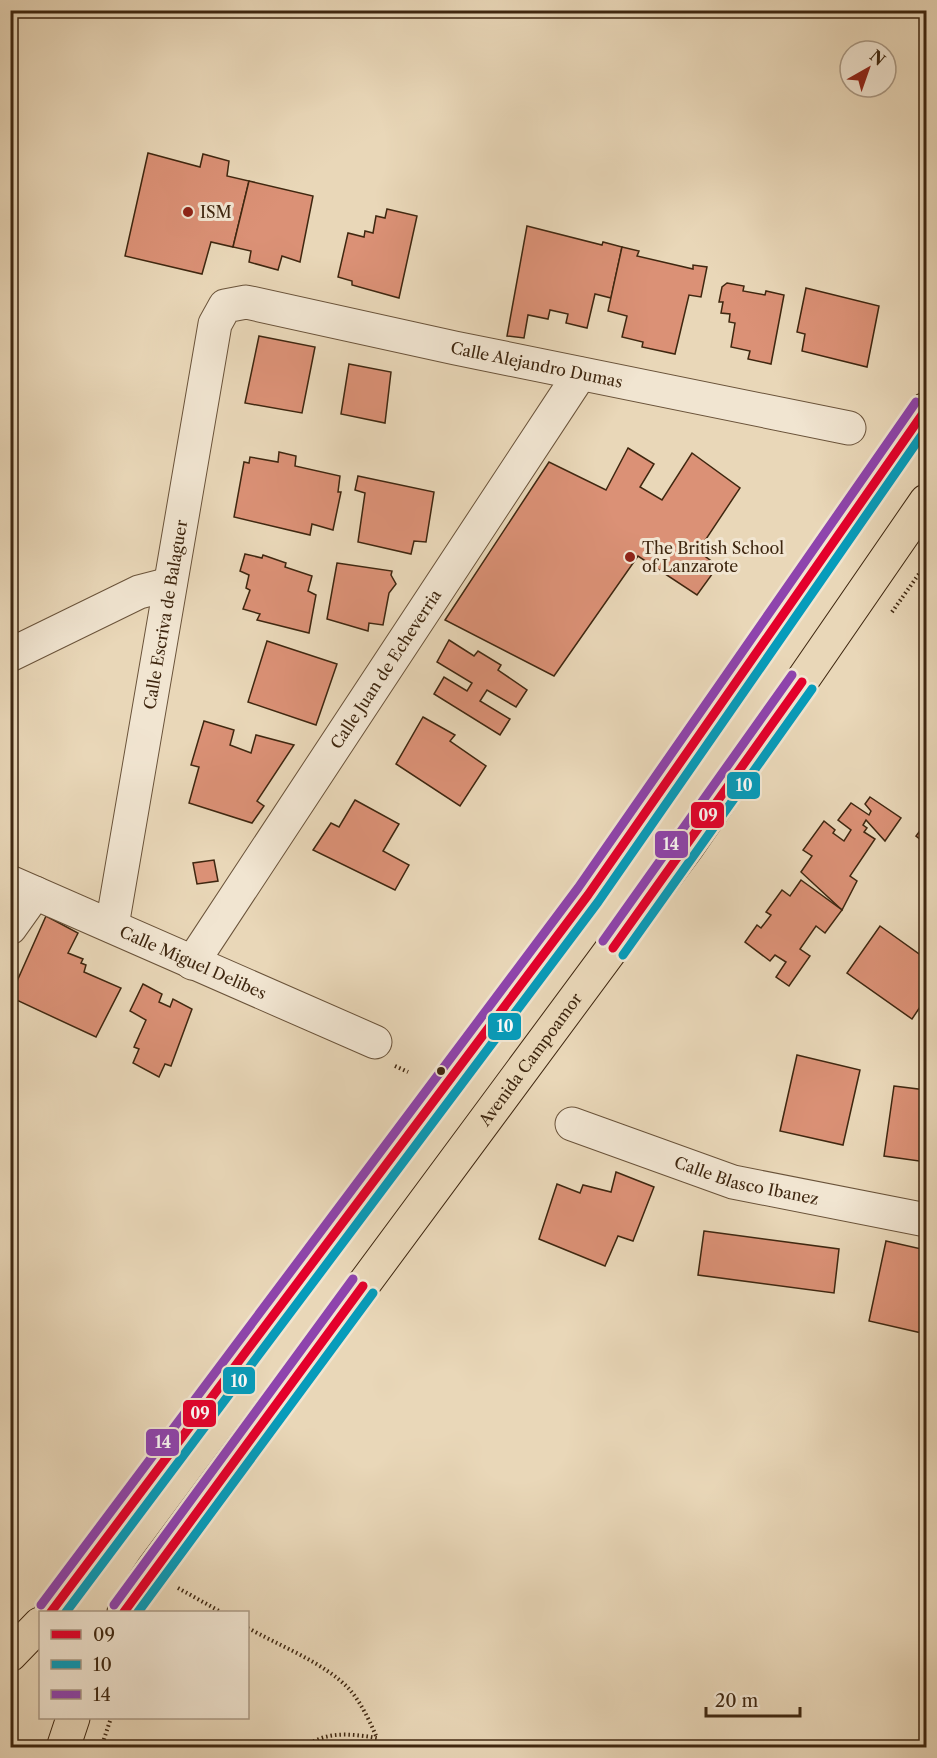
<svg xmlns="http://www.w3.org/2000/svg" width="937" height="1758" viewBox="0 0 937 1758" font-family="'Libre Caslon Text',serif">
<style>
.building{fill:#db9176;stroke:#3f2710;stroke-width:1.5}
.lines{fill:none;stroke-linecap:round;stroke-linejoin:round}
.minor-casing{stroke:#6a533a;stroke-width:35}
.highway-casing{stroke:#3f2710;stroke-width:35}
.path{stroke:#3f2710;stroke-width:4;stroke-dasharray:1.5 3;stroke-linecap:butt}
.minor{stroke:#f1e5d1;stroke-width:33}
.highway{stroke:#e9d7b8;stroke-width:33}
.bus-1-casing{stroke:#f1e5d1;stroke-width:14}
.bus-2-casing{stroke:#f1e5d1;stroke-width:14}
.bus-3-casing{stroke:#f1e5d1;stroke-width:14}
.bus-1{stroke:#e4002b;stroke-width:9}
.bus-2{stroke:#069cbb;stroke-width:9}
.bus-3{stroke:#8e44ad;stroke-width:9}
.poi-dot{fill:#8f2418;stroke:#f1e5d1;stroke-width:2}
.bus-dot{fill:#3f2710;stroke:#f1e5d1;stroke-width:2}
.labels{text-anchor:middle;dominant-baseline:central;stroke-width:6;stroke-linejoin:round;paint-order:stroke}
.poi-label{font-size:16px;fill:#3f2710;stroke:#f1e5d1;text-anchor:start}
.street-label{font-size:16px;fill:#3f2710;stroke:#f1e5d1}
.line-badge{stroke:#f1e5d1;stroke-width:2}
.badge-label{font-size:16px;text-anchor:middle;font-weight:bold;fill:#fff}
</style>
<rect width="100%" height="100%" fill="#e9d7b8"/>
<filter id="stains"><feTurbulence type="fractalNoise" baseFrequency=".00333" numOctaves="4"/><feColorMatrix values="0 0 0 0 .2 0 0 0 0 .09 0 0 0 0 .02 0 0 0 .5 -.17"/></filter>
<radialGradient id="worn" r=".72"><stop offset=".6" stop-color="#630" stop-opacity="0"/><stop offset="1" stop-color="#630" stop-opacity=".3"/></radialGradient>
<g class="building">
<polygon points="148,153 200,167 203,154 229,161 227,176 249,181 233,247 211,242 202,274 125,256"/>
<polygon points="249,181 313,196 300,262 282,256 278,270 249,262 251,251 233,247"/>
<polygon points="387,209 417,216 399,298 352,285 352,281 338,277 348,233 364,237 365,231 373,233 376,216 385,218"/>
<polygon points="527,226 602,245 603,242 622,247 611,298 595,294 587,328 566,323 568,314 550,310 548,319 528,315 524,338 507,336"/>
<polygon points="622,247 639,251 637,256 693,269 693,265 707,267 701,297 689,295 675,354 642,347 643,342 622,337 627,316 608,311"/>
<polygon points="727,283 744,286 743,291 765,295 766,291 784,295 771,364 748,359 750,351 731,347 735,323 729,322 730,314 721,313 723,302 719,302 722,287"/>
<polygon points="806,288 879,306 867,367 802,351 805,334 797,332"/>
<polygon points="259,336 315,347 302,413 245,403"/>
<polygon points="349,364 391,372 385,423 341,414"/>
<polygon points="628,448 654,464 640,487 662,500 692,453 740,488 698,551 718,566 697,595 638,556 554,676 445,620 549,462 606,490"/>
<polygon points="279,452 296,456 295,466 340,476 338,492 341,492 333,530 312,524 310,535 234,517 244,462 249,463 250,457 278,462"/>
<polygon points="358,476 434,492 426,542 414,541 411,554 358,542 365,493 355,490"/>
<polygon points="245,554 262,558 263,555 286,563 285,567 312,576 308,591 316,595 309,633 257,620 260,614 243,609 250,590 246,588 249,575 240,571"/>
<polygon points="337,563 392,571 391,575 396,584 389,593 383,625 369,623 368,631 327,619"/>
<polygon points="449,640 474,656 478,651 501,665 498,670 527,690 516,707 487,690 480,701 510,719 500,735 434,694 444,677 467,691 472,683 437,662"/>
<polygon points="267,641 337,664 316,725 248,702"/>
<polygon points="423,717 455,735 450,741 486,766 460,806 396,764"/>
<polygon points="204,721 234,730 230,745 251,753 256,735 294,745 257,801 264,806 252,823 189,803 199,767 191,765"/>
<polygon points="870,797 901,818 885,841 866,820 863,825 867,828 864,832 875,839 850,876 857,881 842,910 801,872 812,856 803,850 824,821 835,830 833,833 844,841 851,830 838,820 851,803 869,815 871,811 865,804"/>
<polygon points="355,800 399,824 383,851 409,865 395,890 313,850 331,823 339,827"/>
<polygon points="919,832 926,837 926,844 916,836"/>
<polygon points="214,860 218,881 197,884 193,863"/>
<polygon points="801,880 842,910 825,933 816,926 800,949 810,956 789,986 776,977 786,962 775,955 770,961 745,942 757,925 761,928 771,915 766,912 782,890 790,896"/>
<polygon points="46,916 78,933 68,953 83,959 81,963 86,965 84,972 121,988 96,1037 10,997"/>
<polygon points="880,926 926,959 926,998 912,1019 847,973"/>
<polygon points="143,984 162,994 159,1002 170,1007 173,999 192,1009 171,1066 165,1064 159,1077 133,1063 139,1049 134,1047 146,1020 130,1011"/>
<polygon points="797,1055 860,1070 843,1145 780,1131"/>
<polygon points="894,1086 926,1090 926,1162 884,1156"/>
<polygon points="616,1172 654,1187 633,1241 618,1236 605,1266 539,1239 557,1184 580,1193 583,1185 611,1192"/>
<polygon points="704,1231 839,1249 834,1293 698,1275"/>
<polygon points="886,1241 926,1250 926,1334 869,1321"/>
</g>
<g class="lines">
<defs>
<g id="minor">
<polyline points="10,655 139,592 170,584"/>
<path id="s1" d="M10,882L375,1042"/>
<path id="s2" d="M112,926L215,324L225,306L246,302L455,348L849,428"/>
<polyline points="10,928 35,893"/>
<path id="s3" d="M192,963L580,374"/>
<path id="s4" d="M572,1124L733,1182L926,1220"/>
</g>
<g id="highway">
<polyline points="51,1612 588,895 926,409"/>
<path id="s5" d="M124,1612L153,1569L688,846L926,501"/>
<polyline points="10,1655 40,1624"/>
<polyline points="63,1748 73,1718"/>
</g>
</defs>
<use href="#minor" class="minor-casing"/>
<use href="#highway" class="highway-casing"/>
<g class="path">
<polyline points="892,612 926,564"/>
<polyline points="395,1066 408,1072"/>
<polyline points="178,1588 221,1612"/>
<path d="M248,1628C278,1645 327,1664 350,1690C362,1704 370,1722 377,1738C353,1734 325,1730 304,1748"/>
<polyline points="101,1748 111,1718"/>
</g>
<use href="#minor" class="minor"/>
<use href="#highway" class="highway"/>
<defs>
<g id="bus-1">
<polyline points="613,948 802,682"/>
<polyline points="51,1612 588,895 926,409"/>
<polyline points="124,1612 363,1286"/>
</g>
<g id="bus-2">
<polyline points="623,955 812,689"/>
<polyline points="66,1612 598,902 926,429"/>
<polyline points="138,1612 373,1293"/>
</g>
<g id="bus-3">
<polyline points="603,941 792,675"/>
<polyline points="41,1605 578,888 916,402"/>
<polyline points="114,1605 353,1279"/>
</g>
</defs>
<use href="#bus-1" class="bus-1-casing"/>
<use href="#bus-2" class="bus-2-casing"/>
<use href="#bus-3" class="bus-3-casing"/>
<use href="#bus-1" class="bus-1"/>
<use href="#bus-2" class="bus-2"/>
<use href="#bus-3" class="bus-3"/>
</g>
<g class="poi-dot">
<circle cx="188" cy="212" r="6"/>
<circle cx="630" cy="557" r="6"/>
</g>
<circle class="bus-dot" cx="441" cy="1071" r="5"/>
<g class="labels">
<g class="poi-label">
<text x="200" y="212">ISM</text>
<text x="642" y="548">The British School<tspan x="642" dy="18">of Lanzarote</tspan></text>
</g>
<g class="street-label">
<text stroke="none"><textPath href="#s2" startOffset="950">Calle Alejandro Dumas</textPath></text>
<text stroke="none"><textPath href="#s2" startOffset="316">Calle Escriva de Balaguer</textPath></text>
<text stroke="none"><textPath href="#s3" startOffset="352">Calle Juan de Echeverria</textPath></text>
<text stroke="none"><textPath href="#s1" startOffset="200">Calle Miguel Delibes</textPath></text>
<text stroke="none"><textPath href="#s5" startOffset="686">Avenida Campoamor</textPath></text>
<text stroke="none"><textPath href="#s4" startOffset="184">Calle Blasco Ibanez</textPath></text>
</g>
</g>
<g class="line-badge">
<rect x="726" y="771" width="35" height="29" rx="6" fill="#069cbb"/>
<rect x="690" y="801" width="35" height="28" rx="6" fill="#e4002b"/>
<rect x="654" y="830" width="35" height="29" rx="6" fill="#8e44ad"/>
<rect x="487" y="1012" width="35" height="29" rx="6" fill="#069cbb"/>
<rect x="222" y="1366" width="34" height="29" rx="6" fill="#069cbb"/>
<rect x="182" y="1399" width="35" height="29" rx="6" fill="#e4002b"/>
<rect x="145" y="1428" width="35" height="29" rx="6" fill="#8e44ad"/>
</g>
<g class="badge-label">
<text x="744" y="791">10</text>
<text x="708" y="821">09</text>
<text x="671" y="850">14</text>
<text x="505" y="1032">10</text>
<text x="239" y="1387">10</text>
<text x="200" y="1419">09</text>
<text x="163" y="1448">14</text>
</g>
<rect width="937" height="1758" fill="none" stroke="#e9d7b8" stroke-width="36"/>
<rect x="12" y="12" width="913" height="1734" fill="none" stroke="#3f2710" stroke-width="3"/>
<rect x="18" y="18" width="901" height="1722" fill="none" stroke="#3f2710" stroke-width="1.5"/>
<rect x="39" y="1611" width="210" height="108" fill="#f1e5d1" stroke="#aa9984" stroke-width="1.5"/>
<rect x="51" y="1630" width="30" height="9" fill="#e4002b" stroke="#aa9984" stroke-width="1.5"/>
<text x="93" y="1641" font-size="18" fill="#3f2710">09</text>
<rect x="51" y="1660" width="30" height="9" fill="#069cbb" stroke="#aa9984" stroke-width="1.5"/>
<text x="93" y="1671" font-size="18" fill="#3f2710">10</text>
<rect x="51" y="1690" width="30" height="9" fill="#8e44ad" stroke="#aa9984" stroke-width="1.5"/>
<text x="93" y="1701" font-size="18" fill="#3f2710">14</text>
<g transform="translate(868 69) rotate(40)"><circle r="28" fill="#f1e5d1" stroke="#aa9984" stroke-width="1.5"/>
<path d="M0-4.5L10 22L0 15L-10 22Z" fill="#8f2418"/>
<text y="-9" font-size="16" font-weight="bold" text-anchor="middle" fill="#3f2710">N</text>
</g>
<path d="M706 1707v9h94v-9" fill="none" stroke="#3f2710" stroke-width="3"/>
<text x="715" y="1707" font-size="18" fill="#3f2710" stroke="#f1e5d1" stroke-width="4.5" paint-order="stroke">20 m</text>
<rect width="100%" height="100%" filter="url(#stains)"/>
<rect width="100%" height="100%" fill="url(#worn)"/>
</svg>
